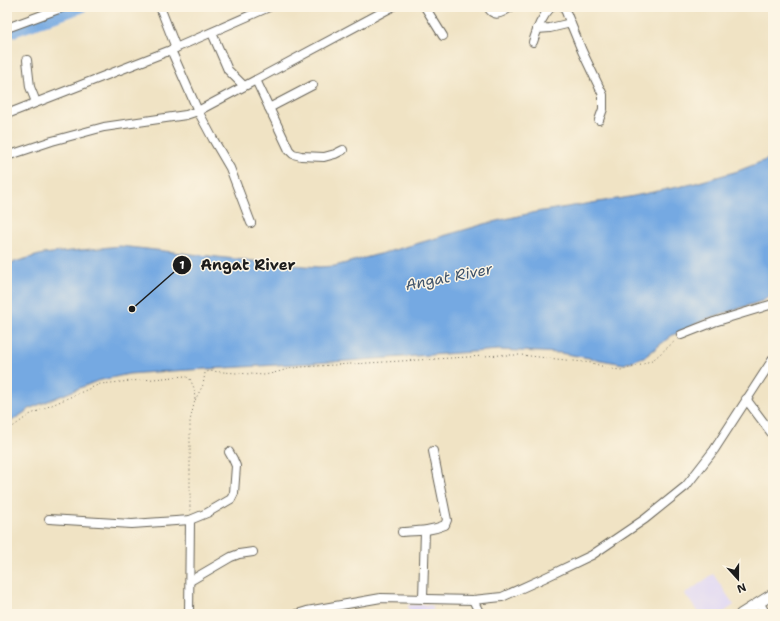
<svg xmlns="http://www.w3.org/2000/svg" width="780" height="621" viewBox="0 0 780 621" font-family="'Shantell Sans',sans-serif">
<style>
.built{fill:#ded5f5}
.water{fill:#75a9e2;stroke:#48627f}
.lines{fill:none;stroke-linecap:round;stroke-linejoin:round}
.river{stroke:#75a9e2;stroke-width:12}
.minor-casing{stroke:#666257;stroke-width:10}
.major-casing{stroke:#666257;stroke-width:12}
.path{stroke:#666257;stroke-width:1;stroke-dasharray:1 3;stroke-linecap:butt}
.minor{stroke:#fff;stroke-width:8}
.major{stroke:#fff;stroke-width:10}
.labels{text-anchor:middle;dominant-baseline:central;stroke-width:3;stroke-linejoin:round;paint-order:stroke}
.water-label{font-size:15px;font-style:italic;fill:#40546b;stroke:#fcf5e5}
.leader{fill:none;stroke:#1c1c1c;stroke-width:1.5}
.callout-dot{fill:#1c1c1c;stroke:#fcf5e5;stroke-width:1.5}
.mark-label{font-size:12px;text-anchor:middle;font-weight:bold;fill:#fff}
.callout-label{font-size:15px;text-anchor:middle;font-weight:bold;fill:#1c1c1c;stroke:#fcf5e5;stroke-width:3;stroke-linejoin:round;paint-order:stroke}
</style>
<rect width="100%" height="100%" fill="#fcf5e5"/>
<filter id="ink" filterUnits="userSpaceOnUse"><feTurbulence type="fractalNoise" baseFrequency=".025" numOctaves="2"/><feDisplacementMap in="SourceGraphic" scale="8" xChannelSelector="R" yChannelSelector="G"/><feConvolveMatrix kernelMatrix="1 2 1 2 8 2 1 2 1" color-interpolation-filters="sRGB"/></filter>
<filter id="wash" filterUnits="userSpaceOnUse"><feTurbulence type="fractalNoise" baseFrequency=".012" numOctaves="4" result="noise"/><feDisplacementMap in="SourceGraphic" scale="16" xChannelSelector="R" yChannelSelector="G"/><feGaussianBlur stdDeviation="0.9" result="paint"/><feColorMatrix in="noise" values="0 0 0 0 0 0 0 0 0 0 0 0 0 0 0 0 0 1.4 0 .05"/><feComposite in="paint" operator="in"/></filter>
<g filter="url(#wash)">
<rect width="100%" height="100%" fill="#f0e3c4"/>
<g class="built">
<polygon points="713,574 734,605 721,614 699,614 685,594"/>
<polygon points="408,605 432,605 434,614 409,614"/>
</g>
<polygon class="water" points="773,157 773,295 762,301 706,319 671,336 646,356 624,364 560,353 499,350 347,361 155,372 129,374 97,381 31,408 7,424 7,264 43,254 120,246 262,262 276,264 319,267 335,266 402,248 488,223 536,212 629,197 692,184 738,171"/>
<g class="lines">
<polyline class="river" points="7,33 81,7"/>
</g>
</g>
<g filter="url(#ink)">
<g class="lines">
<defs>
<g id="minor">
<polyline points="160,7 176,48"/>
<polyline points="425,7 443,36"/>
<path d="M488,7C494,19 503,12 511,7"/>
<polyline points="564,7 582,51 603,95 603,109 599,120"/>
<polyline points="7,28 64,7"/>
<polyline points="537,29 550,28 571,23"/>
<polyline points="212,33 228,70 244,86"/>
<path d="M533,42C538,27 541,18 551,7"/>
<polyline points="171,50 198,111 213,139 230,168 251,223"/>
<polyline points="27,60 30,87 36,102"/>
<polyline points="256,80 289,150 293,154 301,156 324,157 335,154 343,150"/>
<polyline points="269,108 313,85"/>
<polyline points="7,114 171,50 269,7"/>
<polyline points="7,156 52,141 104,127 186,115 198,111 392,7"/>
<polyline points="681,335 714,322 773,304"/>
<polyline points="746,399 773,435"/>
<polyline points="49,519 132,524 190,520 207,513 231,499 234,493 236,466 233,459 229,452"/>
<path d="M402,532C417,531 431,531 445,525L447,520L433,451"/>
<polyline points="190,581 231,557 239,554 253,552"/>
<polyline points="423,598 425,531"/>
<polyline points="473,600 480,614"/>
<polyline points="759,602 766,614"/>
<polyline points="189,614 190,520"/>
<polyline points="297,614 307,611 381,598 473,600 502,597 544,578 592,555 645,519 686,486 714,450 773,359"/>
</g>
<polyline id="major" points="741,614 773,594"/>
</defs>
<use href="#minor" class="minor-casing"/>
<use href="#major" class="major-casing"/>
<g class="path">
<path d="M195,400L203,385L205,373L209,371L264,375C277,373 288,368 301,367L501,355H521L592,363L611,369L621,370L641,365L654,359L675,341"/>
<polyline points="7,431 29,415 100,384 185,376 190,379 194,388 195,400 190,421 190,512"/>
</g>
<use href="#minor" class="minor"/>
<use href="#major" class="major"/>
</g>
</g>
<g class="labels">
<g class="water-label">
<text transform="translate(449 277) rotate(-11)">Angat River</text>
</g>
</g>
<path class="leader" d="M132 309L182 265"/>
<g class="callout-dot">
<circle cx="132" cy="309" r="4"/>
<circle cx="182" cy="265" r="10"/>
</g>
<g class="mark-label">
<text x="182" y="269">1</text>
</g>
<g class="callout-label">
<text x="248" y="270">Angat River</text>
</g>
<rect width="780" height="621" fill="none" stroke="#fcf5e5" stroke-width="24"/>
<g transform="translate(738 579) rotate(159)" stroke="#fcf5e5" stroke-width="3" paint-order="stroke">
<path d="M0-3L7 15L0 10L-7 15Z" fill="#1c1c1c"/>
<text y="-6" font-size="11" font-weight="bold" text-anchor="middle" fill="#1c1c1c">N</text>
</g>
</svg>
